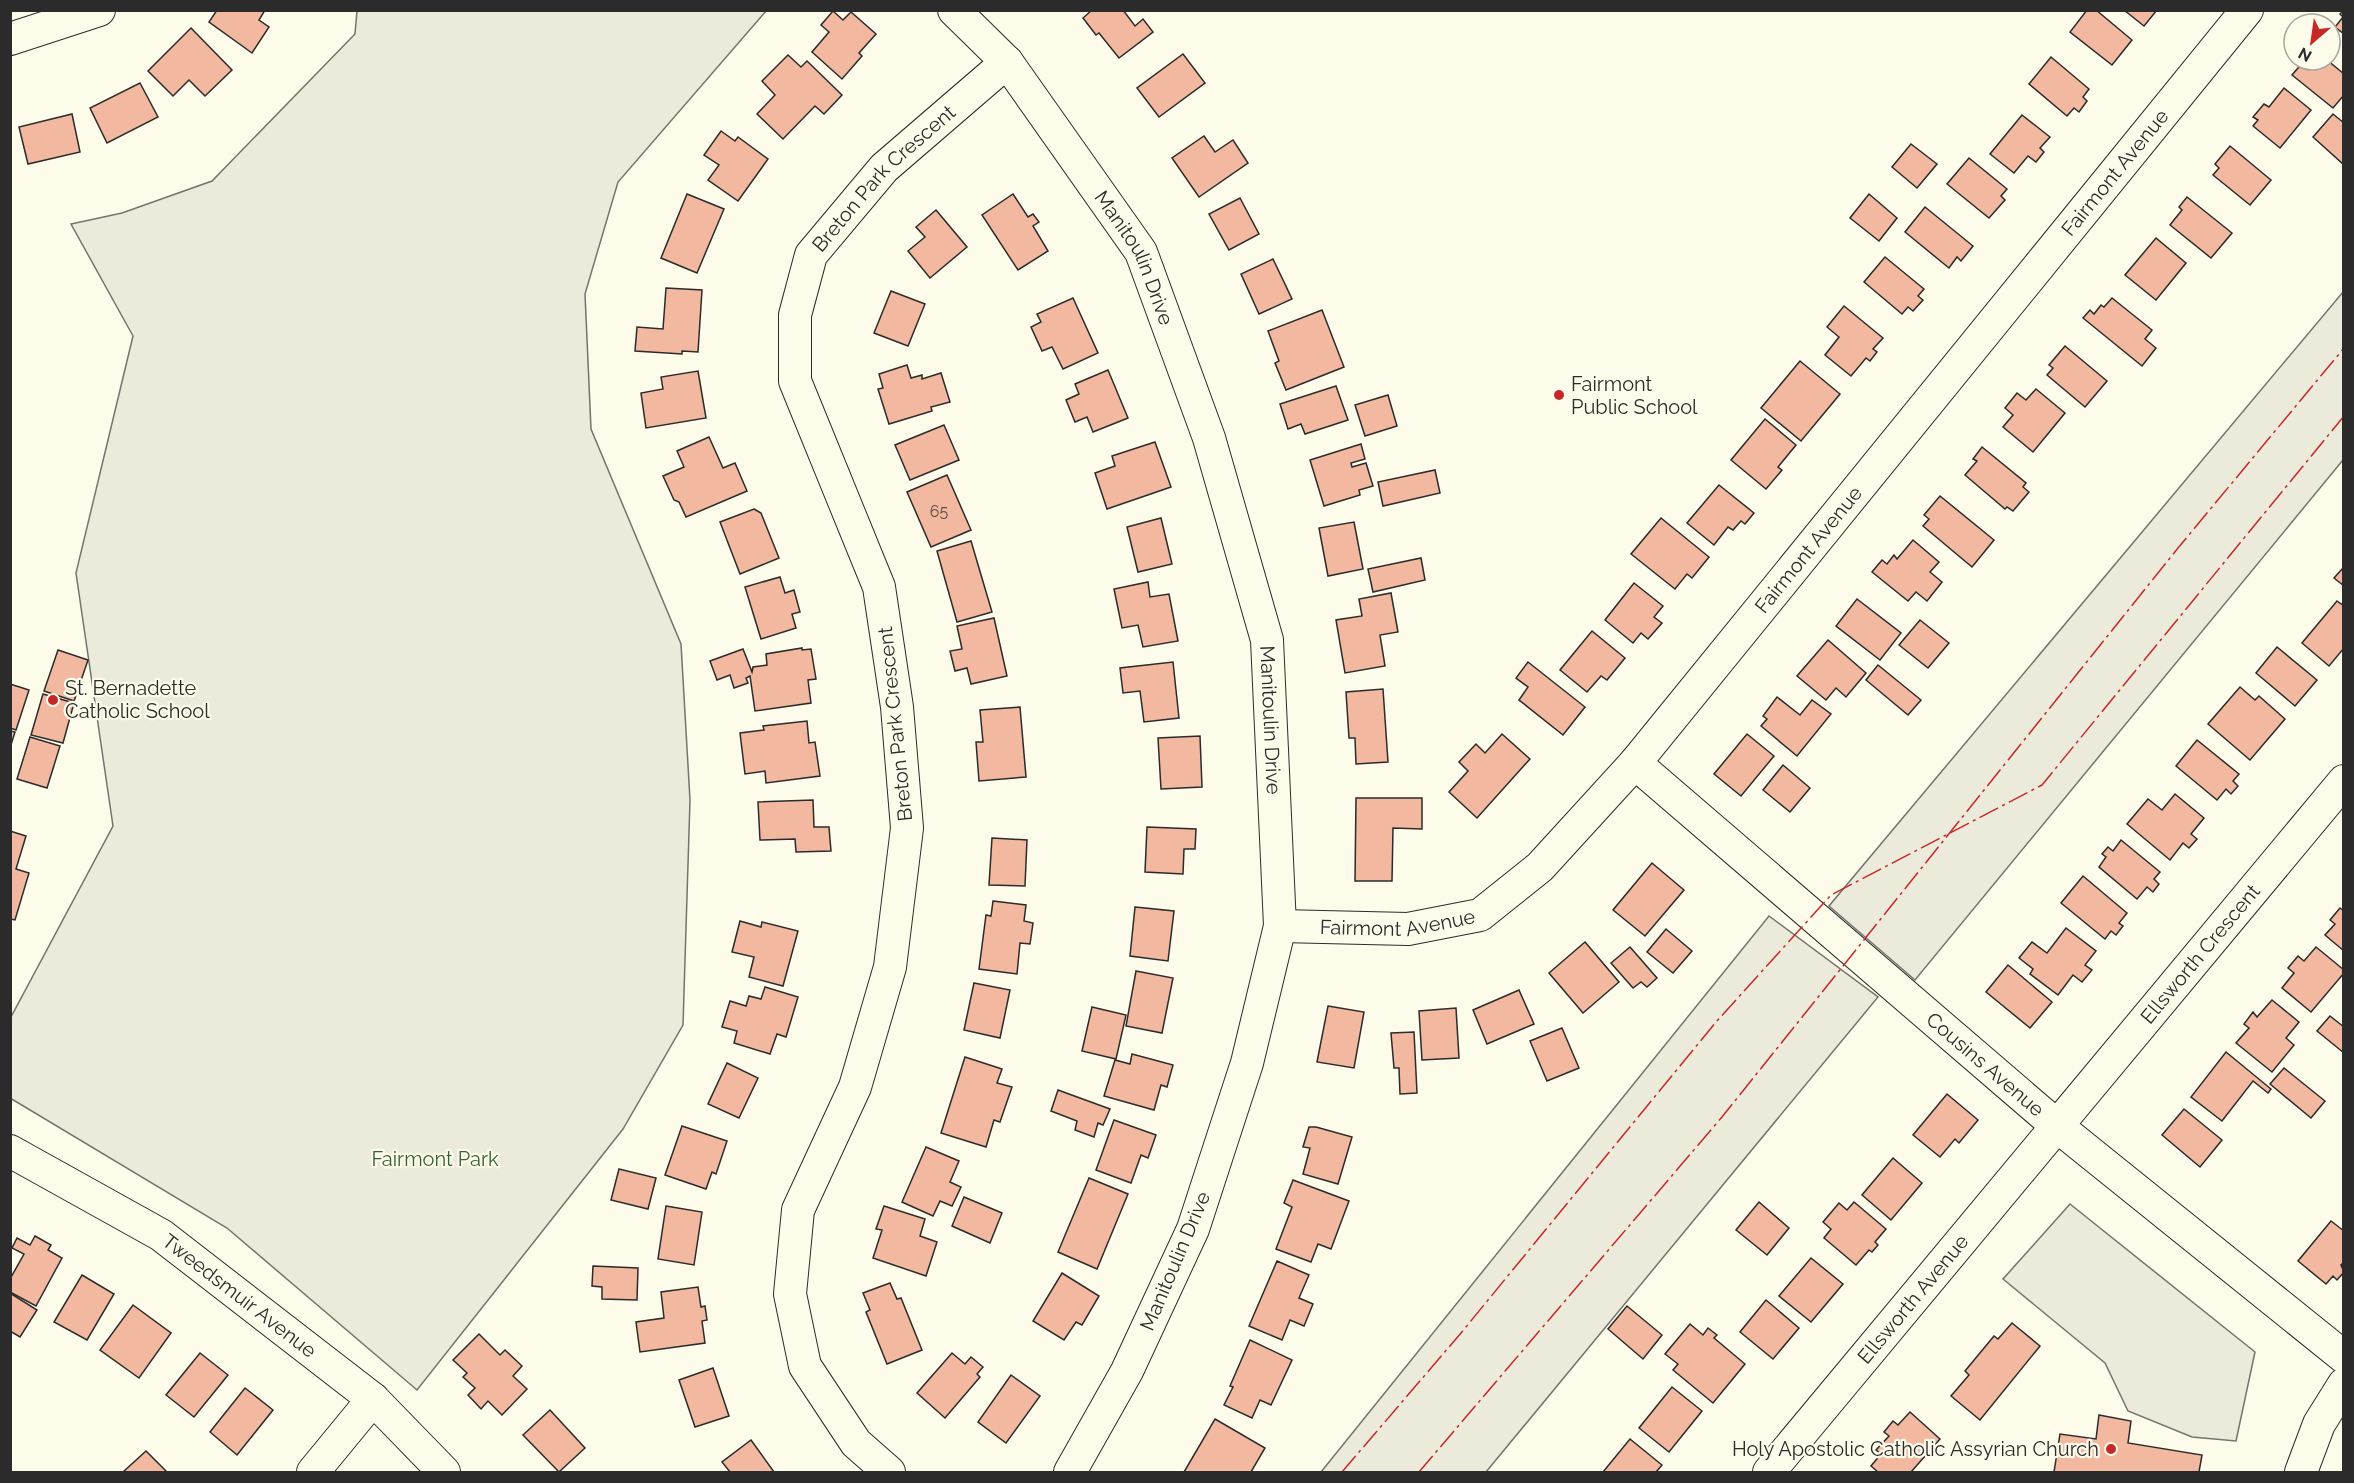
<svg xmlns="http://www.w3.org/2000/svg" width="2354" height="1483" viewBox="0 0 2354 1483" font-family="Raleway,sans-serif">
<style>
.green{fill:#ecebdb;stroke:#74746e;stroke-width:1.5}
.parking{fill:#eceadb;stroke:#74746e;stroke-width:1.5}
.building{fill:#f2b8a0;stroke:#2b2b2b;stroke-width:1.5}
.lines{fill:none;stroke-linecap:round;stroke-linejoin:round}
.minor-casing{stroke:#2b2b2b;stroke-width:34}
.minor{stroke:#fdfbea;stroke-width:32}
.power{stroke:#c62828;stroke-width:1.5;stroke-dasharray:21 4.5 3 4.5;stroke-linecap:butt}
.poi-dot{fill:#c62828;stroke:#fdfbea;stroke-width:2}
.labels{text-anchor:middle;dominant-baseline:central;stroke-width:4.5;stroke-linejoin:round;paint-order:stroke}
.number-label{font-size:16px;fill:#5d4e48}
.street-label{font-size:20px;fill:#2b2b2b;stroke:#fdfbea}
.poi-label{font-size:20px;fill:#2b2b2b;stroke:#fdfbea;text-anchor:start}
.park-label{font-size:20px;fill:#34623c;stroke:#fdfbea}
</style>
<rect width="100%" height="100%" fill="#fdfbea"/>
<g class="green">
<polygon points="357,11 766,11 618,182 585,294 591,429 681,644 690,800 683,1025 623,1129 417,1390 227,1228 10,1098 11,1017 113,826 76,573 133,336 71,224 122,213 212,181 355,34"/>
<polygon points="2343,292 2343,460 1915,980 1829,906"/>
<polygon points="1769,916 1878,997 1486,1472 1321,1472"/>
</g>
<polygon class="parking" points="2070,1204 2255,1352 2236,1441 2192,1437 2128,1411 2105,1363 2003,1279"/>
<g class="building">
<polygon points="217,10 265,10 259,20 269,27 252,53 209,22"/>
<polygon points="1092,10 1123,10 1135,26 1143,19 1153,32 1119,58 1099,33 1096,35 1083,18"/>
<polygon points="2087,10 2096,10 2132,40 2112,65 2070,32"/>
<polygon points="2124,10 2157,10 2144,26"/>
<polygon points="2344,10 2344,34 2335,27 2343,17 2340,14"/>
<polygon points="833,11 843,20 851,12 876,34 859,53 862,56 842,79 812,52 829,32 821,25"/>
<polygon points="191,28 232,70 205,96 189,80 173,96 148,71"/>
<polygon points="1183,54 1205,83 1159,117 1137,88"/>
<polygon points="788,55 801,67 807,61 842,95 824,114 815,106 783,139 757,114 775,95 762,81"/>
<polygon points="2051,57 2089,89 2083,97 2087,101 2079,112 2074,108 2067,116 2029,84"/>
<polygon points="2305,60 2327,60 2344,74 2344,95 2333,108 2292,75"/>
<polygon points="140,83 158,117 107,143 90,108"/>
<polygon points="2284,88 2311,110 2280,148 2253,126 2258,120 2253,117 2264,104 2269,107"/>
<polygon points="72,114 80,152 28,164 19,127"/>
<polygon points="2333,114 2344,123 2343,164 2313,137"/>
<polygon points="2022,115 2050,137 2040,148 2044,152 2036,162 2028,156 2014,173 1990,154"/>
<polygon points="721,131 735,141 738,137 768,159 738,201 708,180 719,165 704,155"/>
<polygon points="1204,136 1215,152 1233,140 1248,163 1199,197 1172,158"/>
<polygon points="1911,144 1937,164 1917,188 1892,167"/>
<polygon points="2230,146 2271,180 2250,205 2213,175 2219,168 2215,164"/>
<polygon points="1969,158 2007,189 2001,196 2005,200 1989,218 1947,184"/>
<polygon points="687,194 724,209 697,273 661,258"/>
<polygon points="1013,194 1028,217 1033,214 1039,222 1033,226 1048,251 1018,270 982,215"/>
<polygon points="1869,194 1897,218 1879,241 1850,218"/>
<polygon points="2187,197 2232,233 2211,258 2170,225 2182,210 2179,207"/>
<polygon points="1240,198 1259,234 1229,250 1209,214"/>
<polygon points="1925,207 1973,246 1961,261 1957,257 1949,268 1905,232"/>
<polygon points="936,210 967,247 930,278 908,251 925,237 916,227"/>
<polygon points="2156,238 2186,263 2156,300 2125,275"/>
<polygon points="1885,257 1924,289 1918,296 1923,300 1913,311 1908,307 1902,314 1864,282"/>
<polygon points="1273,259 1292,299 1259,314 1241,274"/>
<polygon points="666,288 702,290 698,352 682,351 682,354 635,351 637,327 663,329"/>
<polygon points="891,291 925,304 908,346 874,333"/>
<polygon points="1073,298 1098,353 1063,369 1052,347 1042,351 1031,327 1041,322 1037,314"/>
<polygon points="2112,298 2152,330 2145,339 2156,348 2142,366 2083,318 2090,310 2094,314 2101,305 2104,307"/>
<polygon points="1844,306 1883,338 1873,349 1877,352 1870,361 1866,358 1851,376 1825,355 1839,337 1827,327"/>
<polygon points="1322,310 1344,367 1286,390 1275,363 1279,361 1268,331"/>
<polygon points="2065,346 2107,381 2085,407 2047,375 2053,368 2049,365"/>
<polygon points="1800,361 1840,394 1801,441 1761,408"/>
<polygon points="907,365 911,378 922,375 922,379 941,373 950,402 931,407 932,411 889,424 878,389 883,388 879,374"/>
<polygon points="1108,370 1128,418 1093,432 1087,417 1075,422 1066,400 1079,394 1075,384"/>
<polygon points="698,371 706,418 646,428 641,393 663,389 661,377"/>
<polygon points="1336,386 1348,420 1305,434 1301,424 1288,429 1280,404"/>
<polygon points="2036,389 2065,413 2033,452 2003,427 2013,415 2005,408 2017,393 2026,400"/>
<polygon points="1388,395 1397,426 1365,436 1355,405"/>
<polygon points="1765,419 1796,445 1778,467 1782,470 1766,489 1731,460"/>
<polygon points="944,425 959,460 910,480 895,445"/>
<polygon points="709,437 723,468 735,463 747,491 686,517 679,502 674,500 663,476 684,467 677,451"/>
<polygon points="1155,442 1171,487 1107,509 1095,473 1115,466 1112,456"/>
<polygon points="1361,444 1365,459 1351,463 1352,467 1366,463 1373,486 1359,490 1360,495 1324,506 1310,460"/>
<polygon points="1982,447 2026,483 2023,487 2029,492 2013,511 2007,507 2005,509 1965,475 1977,461 1973,459"/>
<polygon points="1435,470 1440,493 1383,506 1378,482"/>
<polygon points="947,475 971,530 931,547 907,492"/>
<polygon points="1719,485 1754,513 1745,524 1741,521 1733,530 1728,527 1714,545 1687,523"/>
<polygon points="1940,496 1994,540 1972,567 1923,526 1929,519 1924,515"/>
<polygon points="754,509 761,513 779,558 740,574 720,522"/>
<polygon points="1161,518 1172,564 1138,572 1127,527"/>
<polygon points="1661,518 1709,557 1692,578 1687,574 1675,589 1631,554"/>
<polygon points="1354,522 1363,569 1328,576 1319,528"/>
<polygon points="1913,540 1939,562 1930,572 1942,582 1927,601 1916,592 1908,601 1872,572 1882,560 1887,564 1894,555 1897,559"/>
<polygon points="971,541 992,612 957,622 937,551"/>
<polygon points="1421,558 1425,580 1373,592 1368,569"/>
<polygon points="2344,567 2344,586 2334,578"/>
<polygon points="780,577 785,593 794,590 800,612 792,614 796,628 761,639 745,587"/>
<polygon points="1148,582 1150,597 1169,594 1178,641 1143,647 1138,625 1122,628 1114,589"/>
<polygon points="1634,583 1663,606 1654,617 1662,623 1648,639 1641,633 1633,643 1605,620"/>
<polygon points="1391,593 1398,632 1380,635 1385,666 1345,673 1336,620 1362,616 1359,599"/>
<polygon points="1857,599 1901,633 1880,660 1836,626"/>
<polygon points="2337,601 2344,606 2344,648 2329,666 2302,643"/>
<polygon points="994,618 1007,676 971,684 967,668 955,671 950,651 962,649 957,626"/>
<polygon points="1920,620 1949,643 1928,668 1899,645"/>
<polygon points="1592,631 1625,658 1607,680 1601,676 1587,692 1560,670"/>
<polygon points="1828,640 1866,673 1846,697 1836,688 1826,700 1797,676"/>
<polygon points="2277,647 2317,680 2295,706 2256,673"/>
<polygon points="802,648 802,650 811,649 816,679 808,680 811,703 755,711 750,676 746,678 748,683 734,688 730,675 717,680 710,661 743,649 752,672 753,667 767,665 766,654"/>
<polygon points="58,650 88,660 74,701 44,691"/>
<polygon points="1173,662 1179,718 1144,722 1140,691 1123,693 1120,668"/>
<polygon points="1528,662 1585,707 1563,735 1519,700 1528,687 1516,678"/>
<polygon points="1878,665 1921,700 1908,715 1866,680"/>
<polygon points="10,684 29,690 16,730 10,728"/>
<polygon points="2240,687 2255,700 2259,696 2285,719 2250,760 2208,724"/>
<polygon points="1383,689 1388,762 1356,764 1355,738 1349,738 1346,692"/>
<polygon points="43,694 74,703 63,743 31,735"/>
<polygon points="1777,697 1800,715 1812,700 1831,714 1797,756 1761,726 1767,719 1763,716"/>
<polygon points="1020,707 1026,777 979,781 976,742 983,742 980,710"/>
<polygon points="807,721 809,743 815,742 820,776 766,783 765,771 745,774 740,733 764,730 763,726"/>
<polygon points="10,731 15,732 10,748"/>
<polygon points="1502,734 1530,759 1477,818 1449,792 1468,771 1459,762 1476,744 1485,753"/>
<polygon points="1747,734 1774,756 1741,796 1714,774"/>
<polygon points="1200,736 1202,787 1161,789 1158,738"/>
<polygon points="30,737 60,746 47,788 17,779"/>
<polygon points="2197,740 2239,774 2233,781 2238,786 2231,794 2226,789 2217,800 2176,766"/>
<polygon points="1783,765 1810,788 1790,812 1763,790"/>
<polygon points="2175,794 2204,818 2191,834 2197,839 2189,848 2183,843 2170,860 2127,824 2148,799 2162,810"/>
<polygon points="1356,798 1422,798 1422,829 1393,828 1392,881 1355,881"/>
<polygon points="813,800 814,827 829,827 831,851 796,852 795,839 760,840 758,802"/>
<polygon points="1147,827 1196,829 1195,849 1184,849 1183,874 1145,872"/>
<polygon points="10,831 26,836 16,869 29,873 15,920 10,919"/>
<polygon points="992,838 1027,840 1025,886 989,885"/>
<polygon points="2121,840 2160,872 2154,879 2159,884 2153,892 2147,887 2137,899 2099,867 2106,857 2102,854 2108,847 2113,851"/>
<polygon points="1652,863 1684,890 1645,936 1613,910"/>
<polygon points="2083,876 2127,913 2119,923 2123,926 2116,935 2111,931 2105,939 2061,903"/>
<polygon points="993,901 1026,905 1024,921 1033,923 1030,944 1020,943 1017,974 979,969 986,915 991,916"/>
<polygon points="1135,907 1174,911 1168,961 1130,956"/>
<polygon points="2340,908 2344,911 2344,951 2325,935 2335,924 2330,920"/>
<polygon points="740,921 761,927 762,922 798,931 783,986 749,977 754,957 732,952"/>
<polygon points="2066,928 2096,951 2085,965 2092,970 2082,982 2073,975 2058,995 2030,974 2033,969 2019,958 2032,942 2047,953"/>
<polygon points="1666,929 1692,951 1673,973 1647,952"/>
<polygon points="1585,942 1619,982 1583,1013 1549,973"/>
<polygon points="1630,947 1657,978 1647,987 1641,982 1633,988 1611,963"/>
<polygon points="2316,947 2344,970 2344,973 2311,1012 2282,988 2294,973 2288,968 2298,956 2304,961"/>
<polygon points="2008,965 2052,1002 2030,1028 1986,992"/>
<polygon points="1136,971 1173,978 1162,1033 1126,1026"/>
<polygon points="974,983 1010,990 1000,1038 964,1030"/>
<polygon points="765,987 798,997 786,1037 777,1034 770,1054 734,1043 737,1031 722,1027 730,1001 746,1006 749,996 761,999"/>
<polygon points="1519,990 1534,1024 1487,1044 1473,1010"/>
<polygon points="2272,1000 2299,1022 2286,1038 2294,1045 2272,1072 2236,1043 2249,1028 2244,1024 2253,1012 2257,1017"/>
<polygon points="1328,1006 1364,1012 1354,1068 1317,1062"/>
<polygon points="1092,1007 1126,1015 1116,1059 1082,1051"/>
<polygon points="1456,1008 1459,1058 1422,1060 1419,1011"/>
<polygon points="2330,1016 2344,1027 2344,1053 2317,1031"/>
<polygon points="1562,1028 1579,1068 1547,1081 1530,1041"/>
<polygon points="1414,1032 1417,1093 1400,1094 1399,1068 1394,1068 1391,1033"/>
<polygon points="2226,1052 2271,1089 2268,1093 2253,1081 2222,1121 2191,1097"/>
<polygon points="1132,1054 1173,1065 1167,1087 1161,1085 1154,1110 1104,1096 1115,1060 1130,1064"/>
<polygon points="965,1057 1002,1069 997,1083 1012,1087 1000,1122 994,1120 986,1147 941,1133"/>
<polygon points="727,1063 758,1078 739,1118 708,1104"/>
<polygon points="2284,1068 2325,1101 2311,1118 2270,1084"/>
<polygon points="1058,1090 1110,1109 1103,1125 1098,1123 1094,1137 1075,1130 1077,1121 1051,1111"/>
<polygon points="1947,1094 1978,1120 1959,1143 1955,1139 1940,1157 1913,1135"/>
<polygon points="2184,1109 2222,1140 2200,1167 2162,1135"/>
<polygon points="1114,1120 1156,1135 1148,1158 1141,1155 1131,1183 1096,1170"/>
<polygon points="682,1126 727,1141 716,1174 712,1172 706,1189 665,1175"/>
<polygon points="1309,1127 1316,1127 1352,1137 1338,1184 1303,1174 1310,1148 1303,1147"/>
<polygon points="926,1147 959,1161 950,1182 961,1187 952,1206 940,1201 933,1216 902,1202"/>
<polygon points="1893,1158 1922,1183 1891,1220 1862,1195"/>
<polygon points="619,1169 656,1178 648,1209 611,1200"/>
<polygon points="1089,1178 1128,1194 1097,1269 1058,1252"/>
<polygon points="1293,1180 1349,1201 1331,1249 1318,1244 1311,1262 1276,1249 1292,1207 1284,1203"/>
<polygon points="964,1197 1002,1213 990,1243 952,1226"/>
<polygon points="1759,1202 1789,1228 1767,1255 1736,1230"/>
<polygon points="1854,1202 1886,1229 1875,1242 1878,1245 1872,1252 1869,1250 1856,1265 1824,1238 1831,1229 1823,1222 1839,1203 1847,1210"/>
<polygon points="666,1206 702,1212 694,1265 658,1259"/>
<polygon points="884,1206 925,1219 920,1236 937,1242 926,1276 873,1258 882,1230 876,1229"/>
<polygon points="2331,1221 2344,1231 2344,1262 2341,1265 2344,1272 2337,1280 2333,1276 2326,1284 2298,1261"/>
<polygon points="35,1236 51,1245 48,1250 62,1258 36,1306 10,1292 10,1279 24,1254 12,1248 17,1238 30,1245"/>
<polygon points="1811,1258 1843,1284 1811,1322 1779,1296"/>
<polygon points="1277,1261 1309,1275 1299,1298 1313,1304 1304,1326 1290,1320 1282,1340 1249,1326"/>
<polygon points="593,1266 638,1268 637,1300 602,1299 602,1287 592,1286"/>
<polygon points="1062,1273 1099,1296 1082,1325 1076,1322 1064,1340 1033,1321"/>
<polygon points="82,1275 114,1294 87,1340 54,1322"/>
<polygon points="890,1283 897,1299 901,1298 922,1350 887,1364 866,1312 870,1310 863,1293"/>
<polygon points="698,1287 701,1307 705,1306 707,1320 702,1321 705,1343 640,1352 636,1322 664,1318 661,1292"/>
<polygon points="10,1293 37,1310 20,1337 10,1331"/>
<polygon points="1766,1300 1799,1328 1773,1359 1740,1332"/>
<polygon points="133,1305 171,1333 139,1378 100,1350"/>
<polygon points="1627,1306 1662,1335 1643,1359 1608,1329"/>
<polygon points="2012,1323 2040,1346 1980,1420 1951,1396 1969,1375 1965,1371 1994,1336 1998,1339"/>
<polygon points="1690,1324 1703,1335 1708,1328 1717,1335 1714,1338 1745,1364 1713,1403 1673,1370 1678,1364 1665,1354"/>
<polygon points="479,1334 500,1355 505,1350 522,1366 513,1376 527,1389 502,1415 488,1401 481,1409 468,1395 475,1388 463,1377 467,1373 453,1360"/>
<polygon points="1250,1340 1292,1360 1271,1405 1260,1400 1252,1418 1224,1405 1233,1387 1230,1386"/>
<polygon points="200,1353 228,1375 194,1417 166,1395"/>
<polygon points="952,1353 965,1364 971,1357 983,1367 977,1374 980,1377 945,1418 917,1393"/>
<polygon points="713,1368 729,1416 695,1427 679,1380"/>
<polygon points="1011,1375 1040,1396 1006,1443 978,1422"/>
<polygon points="1672,1387 1702,1411 1669,1452 1639,1428"/>
<polygon points="245,1388 273,1410 237,1455 210,1432"/>
<polygon points="550,1410 585,1448 559,1472 523,1435"/>
<polygon points="1910,1412 1940,1439 1911,1472 1878,1472 1871,1466 1881,1454 1876,1450 1889,1436 1884,1432 1893,1421 1898,1425"/>
<polygon points="2099,1415 2131,1421 2128,1443 2202,1455 2199,1472 2054,1472 2060,1434 2096,1439"/>
<polygon points="1215,1419 1265,1448 1251,1472 1184,1472"/>
<polygon points="1630,1439 1662,1465 1656,1472 1603,1472"/>
<polygon points="751,1440 774,1472 730,1472 722,1462"/>
<polygon points="146,1451 167,1472 123,1472"/>
</g>
<g class="lines">
<defs>
<g id="minor">
<path id="s1" d="M954,10L1007,62L1141,252L1209,438L1267,640L1280,926L1247,1063L1193,1229L1127,1371L1070,1472"/>
<polyline points="10,39 99,10"/>
<path id="s2" d="M1635,763L2057,1126L2344,1357"/>
<path id="s3" d="M1280,926L1408,929L1480,915L1540,867L1635,763L2247,10"/>
<path id="s4" d="M10,1151L161,1235L373,1399L444,1472"/>
<polyline points="313,1472 373,1399"/>
<path id="s5" d="M889,1472L856,1443L805,1366L790,1294L798,1210L855,1087L890,967L907,828L897,707L879,587L795,381V315L811,255L884,168L1007,62"/>
<path id="s6" d="M1769,1472L2344,781"/>
<polyline points="2301,1472 2319,1424 2344,1384"/>
</g>
</defs>
<use href="#minor" class="minor-casing"/>
<use href="#minor" class="minor"/>
<g class="power">
<polyline points="1342,1472 1461,1333 1716,1022 1831,895 2042,785 2344,416"/>
<polyline points="1419,1472 1722,1117 2178,548 2344,348"/>
</g>
</g>
<g class="poi-dot">
<circle cx="1559" cy="395" r="6"/>
<circle cx="53" cy="700" r="6"/>
<circle cx="2111" cy="1449" r="6"/>
</g>
<g class="labels">
<g class="number-label">
<text x="939" y="511">65</text>
</g>
<g class="street-label">
<text stroke="none"><textPath href="#s3" startOffset="1180">Fairmont Avenue</textPath></text>
<text stroke="none"><textPath href="#s5" startOffset="1394">Breton Park Crescent</textPath></text>
<text stroke="none"><textPath href="#s1" startOffset="309">Manitoulin Drive</textPath></text>
<text stroke="none"><textPath href="#s3" startOffset="694">Fairmont Avenue</textPath></text>
<text stroke="none"><textPath href="#s1" startOffset="795">Manitoulin Drive</textPath></text>
<text transform="translate(895 724) rotate(-96)">Breton Park Crescent</text>
<text stroke="none"><textPath href="#s3" startOffset="118">Fairmont Avenue</textPath></text>
<text stroke="none"><textPath href="#s6" startOffset="674">Ellsworth Crescent</textPath></text>
<text stroke="none"><textPath href="#s2" startOffset="462">Cousins Avenue</textPath></text>
<text transform="translate(1175 1261) rotate(-67)">Manitoulin Drive</text>
<text stroke="none"><textPath href="#s4" startOffset="272">Tweedsmuir Avenue</textPath></text>
<text stroke="none"><textPath href="#s6" startOffset="225">Ellsworth Avenue</textPath></text>
</g>
<g class="poi-label">
<text x="1571" y="384">Fairmont<tspan x="1571" dy="23">Public School</tspan></text>
<text x="65" y="688">St. Bernadette<tspan x="65" dy="23">Catholic School</tspan></text>
<text x="2099" y="1449" text-anchor="end">Holy Apostolic Catholic Assyrian Church</text>
</g>
<g class="park-label">
<text x="435" y="1159">Fairmont Park</text>
</g>
</g>
<rect width="2354" height="1483" fill="none" stroke="#2b2b2b" stroke-width="24"/>
<g transform="translate(2312 42) rotate(209)"><circle r="28" fill="#fdfbea" stroke="#a9a89e" stroke-width="1.5"/>
<path d="M0-4.5L10 22L0 15L-10 22Z" fill="#c62828"/>
<text y="-9" font-size="16" font-weight="bold" text-anchor="middle" fill="#2b2b2b">N</text>
</g>
</svg>
